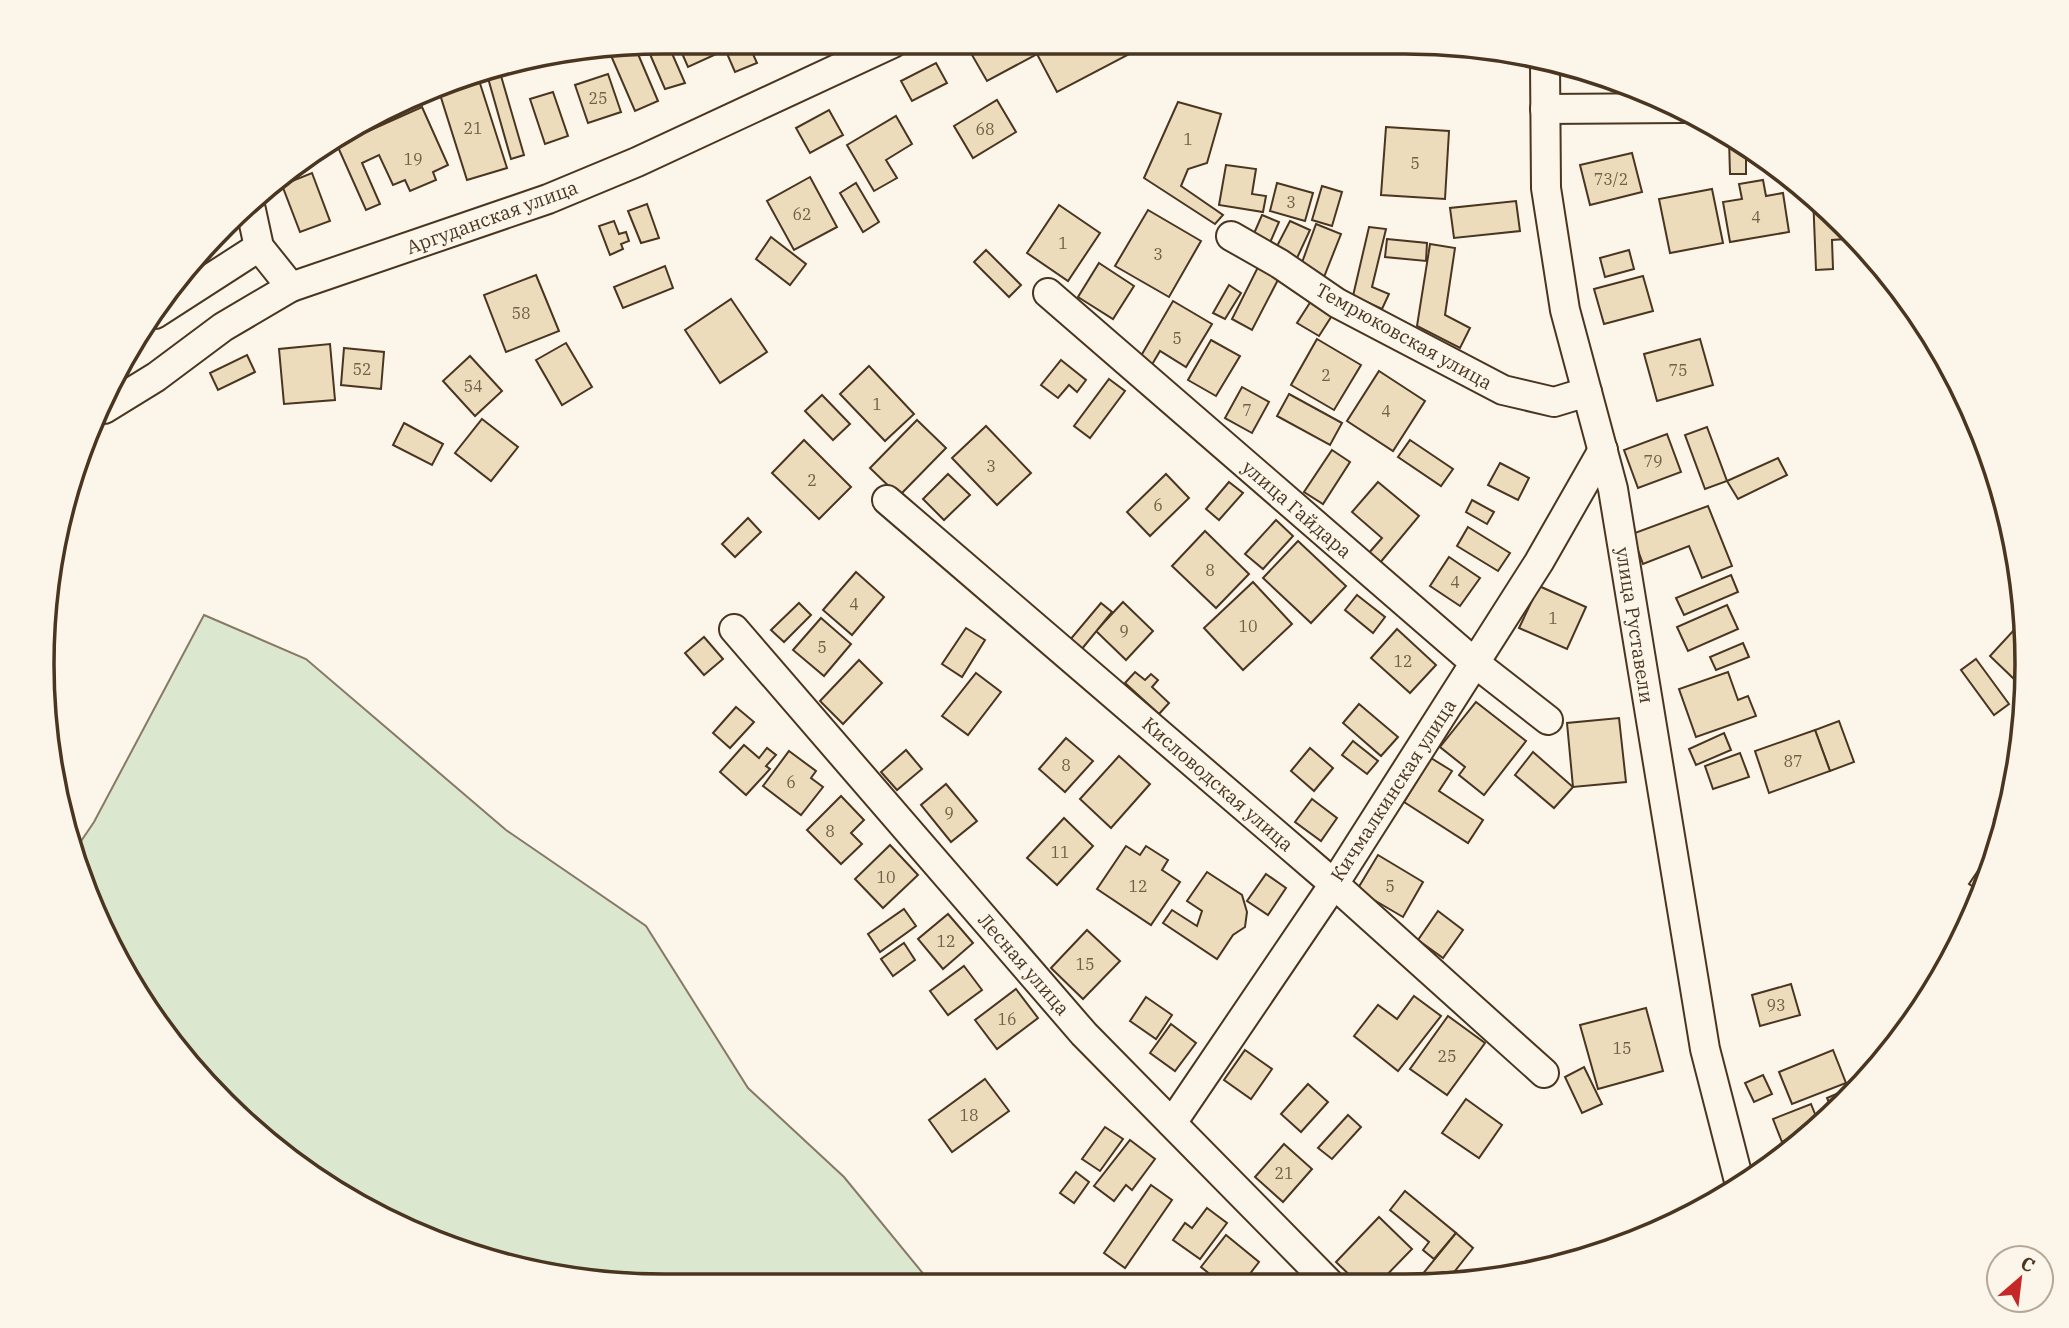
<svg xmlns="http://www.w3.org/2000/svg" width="2069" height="1328" viewBox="0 0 2069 1328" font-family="'IBM Plex Serif',serif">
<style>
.green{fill:#dce7d0;stroke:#887966;stroke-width:2}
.building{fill:#ecdcbc;stroke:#4a3520;stroke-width:2}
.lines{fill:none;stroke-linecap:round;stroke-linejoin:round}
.minor-casing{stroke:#4a3520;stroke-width:32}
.minor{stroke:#fbf6e9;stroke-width:28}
.labels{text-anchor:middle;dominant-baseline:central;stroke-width:5;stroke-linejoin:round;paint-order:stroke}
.number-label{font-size:16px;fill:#725f47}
.street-label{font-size:19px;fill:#4a3520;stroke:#fbf6e9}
.rim{fill:none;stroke:#4a3520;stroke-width:3.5}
</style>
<rect width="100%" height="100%" fill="#fbf6e9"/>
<polygon class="green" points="204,615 306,659 506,830 646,926 748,1088 844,1177 930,1282 583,1281 426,1238 254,1132 147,1009 75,850 94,822"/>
<g class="building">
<polygon points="667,42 685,83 665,89 646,45"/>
<polygon points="677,42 719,42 723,51 688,67"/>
<polygon points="722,42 748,43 757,63 735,72"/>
<polygon points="992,44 1136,45 1139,49 1057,92 1037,54 987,81 972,55"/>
<polygon points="635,47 658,101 635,111 609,51"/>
<polygon points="936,63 947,83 912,101 901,81"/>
<polygon points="499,69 524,155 511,159 486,71"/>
<polygon points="477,74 507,168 467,180 438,88"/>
<polygon points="608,74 621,112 588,123 575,85"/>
<polygon points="553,92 568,136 545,144 530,99"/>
<polygon points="997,100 1016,132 973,158 954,126"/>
<polygon points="1178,102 1221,114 1207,163 1188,169 1181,186 1223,215 1215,224 1144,178"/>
<polygon points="422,107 448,165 433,172 436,180 410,191 405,180 393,185 379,155 362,163 380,204 366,210 337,145"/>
<polygon points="829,110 843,135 810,153 796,128"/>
<polygon points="896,116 912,144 886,160 897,178 874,191 847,145"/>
<polygon points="1386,127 1449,131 1445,199 1381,195"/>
<polygon points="1729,139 1746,150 1746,174 1730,174"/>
<polygon points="1632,153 1642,192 1590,205 1580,165"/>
<polygon points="1226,165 1256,169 1252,194 1266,196 1263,212 1219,205"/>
<polygon points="312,173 330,221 300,232 282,185"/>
<polygon points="810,177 837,227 794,250 767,201"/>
<polygon points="1763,180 1766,196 1783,193 1789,232 1730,242 1723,202 1742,199 1739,184"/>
<polygon points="856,183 879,222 863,232 840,193"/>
<polygon points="1277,183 1313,193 1305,221 1270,211"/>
<polygon points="1322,186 1342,192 1332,226 1312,220"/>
<polygon points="1712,189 1723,243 1670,253 1659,199"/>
<polygon points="1813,195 1846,229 1846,239 1832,240 1833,269 1816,270"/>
<polygon points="1516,201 1520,231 1454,238 1450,208"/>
<polygon points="647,204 659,238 641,243 628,211"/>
<polygon points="1059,205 1100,233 1068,281 1027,253"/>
<polygon points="1148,210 1201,241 1169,297 1115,266"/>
<polygon points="1262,215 1279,222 1269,245 1252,238"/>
<polygon points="614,221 619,234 626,232 629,241 621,244 623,249 610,255 599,226"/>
<polygon points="1290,221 1310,230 1297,258 1276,248"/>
<polygon points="1316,224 1341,234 1324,277 1300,268"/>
<polygon points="1369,227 1386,229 1372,287 1389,294 1382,309 1353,296"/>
<polygon points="771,237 806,264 790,285 756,259"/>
<polygon points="1387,239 1427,243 1426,261 1385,257"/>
<polygon points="1430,244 1455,248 1445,315 1470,328 1460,348 1417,326"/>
<polygon points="986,250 1021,285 1009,297 974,262"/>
<polygon points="1629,250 1634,269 1605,277 1600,258"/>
<polygon points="1099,263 1134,286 1113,319 1078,297"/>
<polygon points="1259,265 1280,276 1252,330 1232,319"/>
<polygon points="665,266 673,288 623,308 614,287"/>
<polygon points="536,275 559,331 506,352 484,295"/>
<polygon points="1643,276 1653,311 1604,324 1594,289"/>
<polygon points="1229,285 1241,293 1225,319 1213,313"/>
<polygon points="731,299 767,352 720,383 685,330"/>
<polygon points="1173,301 1212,324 1186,367 1160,351 1150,368 1138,361"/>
<polygon points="1311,301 1333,314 1319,336 1297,323"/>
<polygon points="1317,339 1361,365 1334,410 1291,385"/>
<polygon points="1700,339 1713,385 1657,401 1644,354"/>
<polygon points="1211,340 1240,356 1216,396 1188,380"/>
<polygon points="566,343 592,387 562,405 536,360"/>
<polygon points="330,344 335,400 284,404 279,349"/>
<polygon points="344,348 384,352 381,389 341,385"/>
<polygon points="247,355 255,372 218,390 210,373"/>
<polygon points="470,356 502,391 475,416 443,381"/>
<polygon points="1061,360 1086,380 1077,392 1069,385 1058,398 1041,385"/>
<polygon points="869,366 914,414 885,441 840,394"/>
<polygon points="1379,371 1425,401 1393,451 1347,421"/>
<polygon points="1109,379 1125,391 1090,438 1074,426"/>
<polygon points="1242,387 1269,402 1252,433 1225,418"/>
<polygon points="1289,394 1342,423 1330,445 1277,416"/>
<polygon points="822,395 850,424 833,440 805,411"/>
<polygon points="482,419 518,447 491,481 455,453"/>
<polygon points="917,420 946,448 899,496 870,468"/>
<polygon points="404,423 443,444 432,465 393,445"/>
<polygon points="986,426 1031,473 997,505 952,458"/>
<polygon points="1707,427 1727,481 1705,489 1685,435"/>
<polygon points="1667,434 1681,472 1638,488 1624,450"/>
<polygon points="804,440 851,487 819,519 772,473"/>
<polygon points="1410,440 1453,469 1441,486 1398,457"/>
<polygon points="1332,450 1350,462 1323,504 1304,492"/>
<polygon points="1778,458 1787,475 1738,499 1727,481"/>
<polygon points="1500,463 1529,478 1518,500 1488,485"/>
<polygon points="948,474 970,495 944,520 923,499"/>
<polygon points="1166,474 1189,498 1150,536 1127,512"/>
<polygon points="1229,482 1243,493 1219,520 1206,509"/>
<polygon points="1378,482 1419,516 1379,564 1368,554 1382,538 1352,512"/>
<polygon points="1472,500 1494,512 1487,524 1466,512"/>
<polygon points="1708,506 1732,566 1702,578 1689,546 1643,564 1632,534"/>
<polygon points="748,518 761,532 735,557 722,544"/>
<polygon points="1276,520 1293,536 1263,569 1245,554"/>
<polygon points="1468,527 1510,553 1498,571 1457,546"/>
<polygon points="1205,531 1249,574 1216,608 1172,566"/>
<polygon points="1298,541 1346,586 1311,623 1263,578"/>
<polygon points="1449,557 1480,578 1460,606 1430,586"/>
<polygon points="856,572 884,597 852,635 823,610"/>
<polygon points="1731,575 1738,592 1684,615 1676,598"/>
<polygon points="1253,582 1292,624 1243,670 1204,628"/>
<polygon points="1539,586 1586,607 1567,649 1519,628"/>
<polygon points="1357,595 1385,617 1373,633 1345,610"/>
<polygon points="1123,602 1153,631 1126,660 1096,631"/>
<polygon points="799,603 811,615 784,642 771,630"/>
<polygon points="1101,603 1112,612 1081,650 1069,641"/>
<polygon points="1727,605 1738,629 1688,651 1677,627"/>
<polygon points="821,618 851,644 824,676 793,650"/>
<polygon points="2025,618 2024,669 2014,679 1990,656"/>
<polygon points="966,628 985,640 962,677 942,664"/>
<polygon points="1397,629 1436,665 1410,693 1371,658"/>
<polygon points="704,637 723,659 704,675 685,653"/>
<polygon points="1743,643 1749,657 1716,670 1710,657"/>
<polygon points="1976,659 2009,704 1994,715 1961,670"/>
<polygon points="859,660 882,683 843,724 820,701"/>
<polygon points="1135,672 1145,680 1151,674 1158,680 1152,687 1169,703 1159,714 1125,683"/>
<polygon points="1728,672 1738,700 1748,696 1756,716 1696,737 1679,689"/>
<polygon points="976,673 1001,692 968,735 942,716"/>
<polygon points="1476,702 1526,741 1484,795 1459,775 1465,767 1440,747"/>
<polygon points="1359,704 1398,737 1381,756 1343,723"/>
<polygon points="736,707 754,722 730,748 713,733"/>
<polygon points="1619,718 1626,782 1573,787 1567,723"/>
<polygon points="1839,721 1854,762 1830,771 1815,730"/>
<polygon points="1815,730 1830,771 1769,793 1755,751"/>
<polygon points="1724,733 1731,750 1696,765 1689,749"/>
<polygon points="1066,738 1093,761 1065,792 1039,769"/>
<polygon points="1353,741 1378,761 1367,774 1342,755"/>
<polygon points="744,745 759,758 767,748 776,755 766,766 770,769 746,795 720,772"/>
<polygon points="1310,748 1333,768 1314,791 1291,771"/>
<polygon points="906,750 922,769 897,790 881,772"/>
<polygon points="789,751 816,771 811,778 823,787 801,815 763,786"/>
<polygon points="1533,752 1573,787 1554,808 1515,775"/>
<polygon points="1740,753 1749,777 1713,789 1705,766"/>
<polygon points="1119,756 1150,784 1111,828 1080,799"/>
<polygon points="1431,758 1452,771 1439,791 1483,820 1468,843 1404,802"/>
<polygon points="946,784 977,821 951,842 921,805"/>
<polygon points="841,796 864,820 851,833 862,844 841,864 807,830"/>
<polygon points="1312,799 1337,818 1321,841 1295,822"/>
<polygon points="2008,802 2003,826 1994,819"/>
<polygon points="1064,818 1093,846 1057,885 1027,858"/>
<polygon points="1999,840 1994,864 1981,892 1969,884"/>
<polygon points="890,845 918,875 883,908 855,879"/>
<polygon points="1126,846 1140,855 1146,846 1168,860 1162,870 1180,882 1151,925 1097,889"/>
<polygon points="1378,855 1423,882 1403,917 1357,890"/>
<polygon points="1207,872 1242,895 1247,912 1245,927 1233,935 1217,959 1163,923 1172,910 1197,926 1202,911 1187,901"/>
<polygon points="1266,874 1286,888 1268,915 1247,901"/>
<polygon points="904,909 916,926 880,952 868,934"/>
<polygon points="1438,911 1463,930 1443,958 1418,940"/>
<polygon points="948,914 973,943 943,969 918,939"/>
<polygon points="1087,930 1120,961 1083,999 1051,968"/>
<polygon points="904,943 915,960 893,976 881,959"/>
<polygon points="964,966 982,990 948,1015 930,991"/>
<polygon points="1791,984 1800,1015 1760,1026 1752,995"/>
<polygon points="1016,989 1038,1018 997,1049 975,1020"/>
<polygon points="1414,996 1441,1016 1398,1071 1354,1036 1378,1005 1397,1019"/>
<polygon points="1146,997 1172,1015 1156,1039 1130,1021"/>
<polygon points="1646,1008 1663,1071 1598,1089 1580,1025"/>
<polygon points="1448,1016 1485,1043 1447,1095 1410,1069"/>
<polygon points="1171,1024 1196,1043 1175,1071 1150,1053"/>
<polygon points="1245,1050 1272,1069 1251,1099 1224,1080"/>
<polygon points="1833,1050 1846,1083 1792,1104 1779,1072"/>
<polygon points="1584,1067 1602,1104 1582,1113 1565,1077"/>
<polygon points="1763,1075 1772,1094 1754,1102 1745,1083"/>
<polygon points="985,1079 1009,1111 952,1152 929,1120"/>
<polygon points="1864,1082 1833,1111 1827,1098"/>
<polygon points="1308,1084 1328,1102 1301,1132 1281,1114"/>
<polygon points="1466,1099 1502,1125 1479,1158 1442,1133"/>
<polygon points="1811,1104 1819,1124 1782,1142 1773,1119"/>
<polygon points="1348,1115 1361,1127 1332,1159 1318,1148"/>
<polygon points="1105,1127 1123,1139 1100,1171 1082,1159"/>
<polygon points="1130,1140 1155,1159 1132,1190 1126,1185 1114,1201 1094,1186"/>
<polygon points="1284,1144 1312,1169 1283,1202 1255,1177"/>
<polygon points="1076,1172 1089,1182 1074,1203 1060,1193"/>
<polygon points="1151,1185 1172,1200 1125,1268 1104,1253"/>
<polygon points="1405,1191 1456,1233 1434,1259 1423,1250 1429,1242 1390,1210"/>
<polygon points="1207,1208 1227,1223 1200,1259 1173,1240 1185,1223 1192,1228"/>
<polygon points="1674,1216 1677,1223 1640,1237 1638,1233"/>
<polygon points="1379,1217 1412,1249 1378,1284 1359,1284 1336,1262"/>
<polygon points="1456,1233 1473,1248 1444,1285 1422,1285 1417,1281"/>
<polygon points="1226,1235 1259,1262 1242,1284 1222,1284 1201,1267"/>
</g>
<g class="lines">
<defs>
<g id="minor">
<polyline points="1545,65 1546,188 1565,310 1613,489 1705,1049 1740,1185"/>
<polyline points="1545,109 1683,108"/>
<polyline points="251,210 259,247 291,287"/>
<polyline points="1231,236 1280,264 1337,303 1503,390 1554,402 1587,392"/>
<polyline points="1048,293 1475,663 1548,720"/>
<polyline points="155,314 259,247"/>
<polyline points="104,409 156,377 223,327 291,287 548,199 637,162 893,43"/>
<polyline points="887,500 1334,884 1544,1073"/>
<polyline points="734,629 1084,1034 1330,1284"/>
<polyline points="1172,1123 1334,884 1539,562 1603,450"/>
</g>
</defs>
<use href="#minor" class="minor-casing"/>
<use href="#minor" class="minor"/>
</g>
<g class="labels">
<g class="number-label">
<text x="598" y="98">25</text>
<text x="473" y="128">21</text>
<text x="985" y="129">68</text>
<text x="1188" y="139">1</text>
<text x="413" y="159">19</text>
<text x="1415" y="163">5</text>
<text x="1611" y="179">73/2</text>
<text x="1291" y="202">3</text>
<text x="802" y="214">62</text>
<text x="1756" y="217">4</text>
<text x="1063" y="243">1</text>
<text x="1158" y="254">3</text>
<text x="521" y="313">58</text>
<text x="1177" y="338">5</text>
<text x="362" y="369">52</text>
<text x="1678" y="370">75</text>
<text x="1326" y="375">2</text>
<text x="473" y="386">54</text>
<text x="877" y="404">1</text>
<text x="1247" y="410">7</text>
<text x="1386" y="411">4</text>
<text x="1653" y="461">79</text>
<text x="991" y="466">3</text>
<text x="812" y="480">2</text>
<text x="1158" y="505">6</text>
<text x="1210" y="570">8</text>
<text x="1455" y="582">4</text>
<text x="854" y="604">4</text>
<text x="1553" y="618">1</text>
<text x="1248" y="626">10</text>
<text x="1124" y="631">9</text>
<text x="822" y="647">5</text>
<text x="1403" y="661">12</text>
<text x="1793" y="761">87</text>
<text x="1066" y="765">8</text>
<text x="791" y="782">6</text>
<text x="949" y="813">9</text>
<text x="830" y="831">8</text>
<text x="1060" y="852">11</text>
<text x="886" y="877">10</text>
<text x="1138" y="886">12</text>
<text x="1390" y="886">5</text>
<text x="946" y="941">12</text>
<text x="1085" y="964">15</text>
<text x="1776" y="1005">93</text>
<text x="1007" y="1019">16</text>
<text x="1622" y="1048">15</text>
<text x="1447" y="1056">25</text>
<text x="969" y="1115">18</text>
<text x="1284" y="1173">21</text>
</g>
<g class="street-label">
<text transform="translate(492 217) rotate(-20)">Аргуданская улица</text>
<text transform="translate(1404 336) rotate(29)">Темрюковская улица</text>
<text transform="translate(1297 509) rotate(41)">улица Гайдара</text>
<text transform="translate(1635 625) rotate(81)">улица Руставели</text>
<text transform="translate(1218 784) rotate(41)">Кисловодская улица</text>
<text transform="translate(1393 790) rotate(-57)">Кичмалкинская улица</text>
<text transform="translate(1024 964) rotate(49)">Лесная улица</text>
</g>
</g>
<path d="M0 0H2069V1328H0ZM664 54H1405A610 610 0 0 1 2015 664V664A610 610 0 0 1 1405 1274H664A610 610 0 0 1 54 664V664A610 610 0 0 1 664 54Z" fill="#fbf6e9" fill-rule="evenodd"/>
<path class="rim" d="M664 54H1405A610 610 0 0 1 2015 664V664A610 610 0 0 1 1405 1274H664A610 610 0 0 1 54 664V664A610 610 0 0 1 664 54Z"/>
<g transform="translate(2020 1279) rotate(28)"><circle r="33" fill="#fbf6e9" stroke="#b4a999" stroke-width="2"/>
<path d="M0-5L12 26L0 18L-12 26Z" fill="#c62828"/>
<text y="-10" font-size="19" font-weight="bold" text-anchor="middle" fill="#4a3520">С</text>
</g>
</svg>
